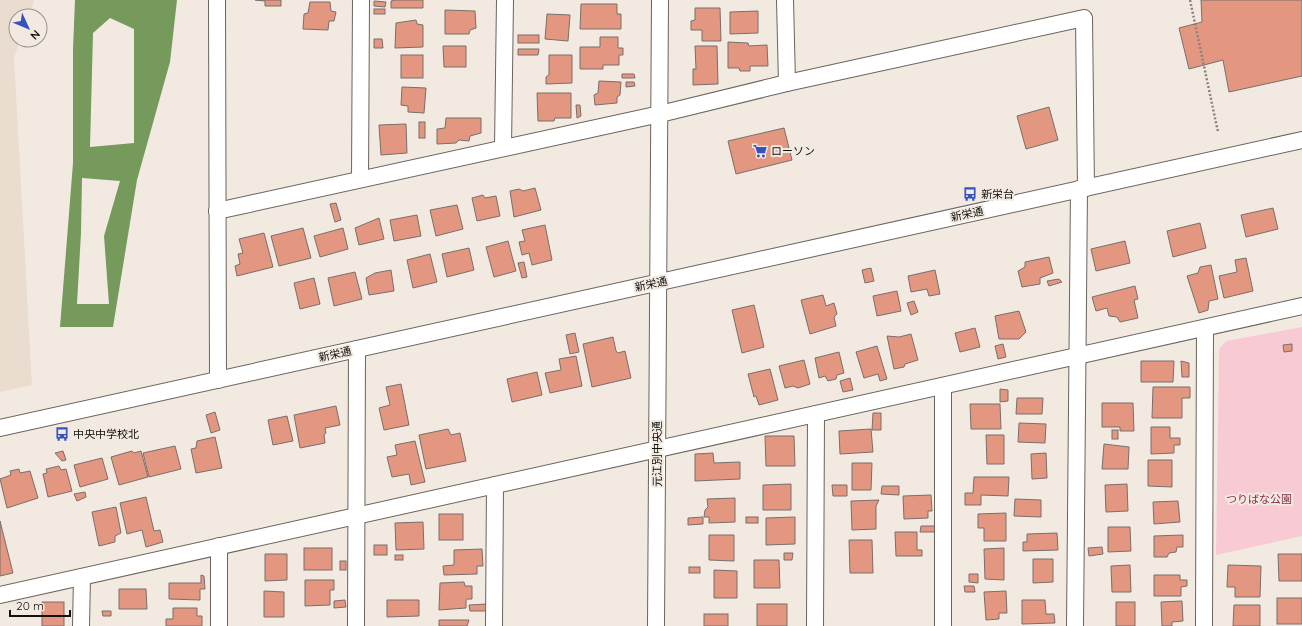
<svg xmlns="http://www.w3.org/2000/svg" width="1302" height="626" viewBox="0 0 1302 626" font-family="Quicksand,'Noto Sans JP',sans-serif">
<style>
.built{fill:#eadcce}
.green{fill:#f8cbd4}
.water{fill:#759a5c;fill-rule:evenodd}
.building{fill:#e39781;stroke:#796e6b}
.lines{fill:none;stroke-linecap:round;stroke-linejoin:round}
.street-casing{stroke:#6b645d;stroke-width:18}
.path{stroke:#89837d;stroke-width:2.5;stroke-dasharray:2 2;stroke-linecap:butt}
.street{stroke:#fff;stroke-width:16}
.labels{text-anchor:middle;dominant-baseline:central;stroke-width:4;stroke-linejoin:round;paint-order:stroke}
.poi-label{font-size:11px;fill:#14110e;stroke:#f2eae1;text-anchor:start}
.street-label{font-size:11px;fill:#14110e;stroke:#f2eae1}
.park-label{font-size:11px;fill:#8a2d4a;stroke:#f2eae1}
</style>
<rect width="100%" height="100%" fill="#f2eae1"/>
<polygon class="built" points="0,0 34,0 29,16 16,16 16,40 20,40 14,58 32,385 0,392"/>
<polygon class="green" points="1302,327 1302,536 1216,555 1219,349 1226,341"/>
<path class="water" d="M75,0H177L170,62L137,180L113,327H60L73,163V49ZM110,18L134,29V143L90,147L93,33ZM82,178L120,181L104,236L109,304H77L81,233Z"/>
<g class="building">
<polygon points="255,0 281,0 281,6 265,6 265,1"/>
<polygon points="395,0 423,0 423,8 391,8 391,1"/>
<polygon points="1201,0 1302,0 1302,76 1229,92 1223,60 1189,69 1179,28 1202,22"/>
<polygon points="374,1 386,2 385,7 374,6"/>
<polygon points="310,2 330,2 331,11 336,12 334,21 329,21 328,30 303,29 304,14 308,13"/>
<polygon points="581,4 617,4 617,14 621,14 621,29 580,29"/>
<polygon points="695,8 720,8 721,41 702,41 702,30 691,30 691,21 695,20"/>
<rect x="374" y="9" width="11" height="5"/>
<polygon points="445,10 475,11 476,28 470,30 469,34 445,34"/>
<polygon points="758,11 758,33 730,34 730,12"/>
<polygon points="547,14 570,15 568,41 545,39"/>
<polygon points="416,20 417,24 423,25 423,47 395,48 396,23"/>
<rect x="518" y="35" width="21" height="8"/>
<polygon points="600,37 618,37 618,48 623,48 623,55 619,55 619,65 603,65 603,69 580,69 580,47 600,47"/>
<polygon points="374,39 382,39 383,48 374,48"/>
<polygon points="728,42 748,43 749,46 767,45 768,66 750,66 750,71 740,71 739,68 728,68"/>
<polygon points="443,46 466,46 466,67 444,67"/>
<polygon points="695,46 717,46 718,84 693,85 693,69 696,69"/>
<polygon points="518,49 539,49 538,55 518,55"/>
<rect x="401" y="55" width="22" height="23"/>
<polygon points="549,55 572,55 572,83 546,84 546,77 549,75"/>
<polygon points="622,74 634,74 635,78 622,78"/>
<polygon points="599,81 621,82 620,95 617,97 617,103 595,105 594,95 598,93"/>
<polygon points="626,82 634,82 635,86 626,87"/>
<polygon points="402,87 426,88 424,113 408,112 408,106 401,105"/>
<polygon points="537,93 571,93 571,118 555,118 554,121 538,121"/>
<polygon points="576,105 580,105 581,116 577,118"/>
<polygon points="1049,107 1058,140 1026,149 1017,116"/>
<polygon points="446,118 481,118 481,133 470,136 469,141 459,140 456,143 437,144 437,129 445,128"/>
<rect x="419" y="122" width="6" height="16"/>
<polygon points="406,124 407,153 381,155 379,125"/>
<polygon points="784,128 792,160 736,174 728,141"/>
<polygon points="535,188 541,210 514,217 510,191 519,189 523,191"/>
<polygon points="483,195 485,198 496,196 500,216 477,221 472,198"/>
<polygon points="336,203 341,220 335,222 330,204"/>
<polygon points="457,205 463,229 436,236 430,210"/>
<polygon points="1273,208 1278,229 1246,237 1241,215"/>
<polygon points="417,215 421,236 394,241 390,220"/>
<polygon points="379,218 384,239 359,245 355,228"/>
<polygon points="1200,223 1206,248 1173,257 1167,231"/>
<polygon points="545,225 552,260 532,265 529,253 522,255 519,242 525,241 522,230"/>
<polygon points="303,228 311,258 279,266 271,236"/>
<polygon points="343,228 348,249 320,257 314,236"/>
<polygon points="264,233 273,267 237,276 235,266 240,264 238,254 243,253 239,239"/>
<polygon points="508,241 516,271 494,277 486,247"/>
<polygon points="1125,241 1130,263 1096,271 1091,249"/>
<polygon points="469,248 474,270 447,277 442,254"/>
<polygon points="430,254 437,282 413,288 407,260"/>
<polygon points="1049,257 1053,273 1040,278 1040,284 1022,287 1018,271 1025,267 1025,262"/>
<polygon points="1246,258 1253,291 1224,298 1219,276 1237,272 1235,260"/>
<polygon points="524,262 527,277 522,278 518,263"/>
<polygon points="1211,265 1218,299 1209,301 1208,310 1199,313 1187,276 1198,273 1200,267"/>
<polygon points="871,268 874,281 865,283 862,270"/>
<polygon points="391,270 394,291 369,295 366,278 375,273"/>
<polygon points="935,270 940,294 929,296 927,289 911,292 908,276"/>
<polygon points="355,272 362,299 334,306 328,278"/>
<polygon points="314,278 320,304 300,309 294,283"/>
<polygon points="1059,279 1062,282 1049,286 1047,281"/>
<polygon points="1135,286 1138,299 1134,300 1138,318 1120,322 1117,317 1109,316 1107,308 1096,311 1092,297"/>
<polygon points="897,291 901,311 877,316 873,296"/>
<polygon points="823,295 826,306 834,303 837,314 834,317 836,326 810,334 801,300"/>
<polygon points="914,301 918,312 911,315 907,303"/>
<polygon points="754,305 764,347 742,353 732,310"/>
<polygon points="1019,311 1026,332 1019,339 999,339 995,316"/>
<polygon points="975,328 980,347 960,352 955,333"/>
<polygon points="575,333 579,352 570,354 566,335"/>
<polygon points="911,334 918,360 905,364 904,367 894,369 887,336 899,337"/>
<polygon points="613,337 616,351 618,353 625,351 631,378 592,387 583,344"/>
<polygon points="1003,344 1006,357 998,359 995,346"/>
<polygon points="1292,344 1292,351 1284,352 1283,345"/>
<polygon points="877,346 887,379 880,381 878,374 864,378 856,352"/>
<polygon points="839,352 844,373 837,375 836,379 828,381 825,376 819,378 815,358"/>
<polygon points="576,356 582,386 550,393 545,373 561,370 559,359"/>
<polygon points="804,360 810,384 798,388 793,386 785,388 779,366"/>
<polygon points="1141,361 1174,361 1173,382 1141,382"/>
<polygon points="1181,361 1189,363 1189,377 1182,377"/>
<polygon points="770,369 778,400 759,405 756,396 754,397 748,374"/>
<polygon points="537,372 542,395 512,402 507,379"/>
<polygon points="850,378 853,390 843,392 840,381"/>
<polygon points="401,384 409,425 384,430 379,408 390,405 386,387"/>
<polygon points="1153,387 1190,387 1190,398 1182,398 1182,418 1152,418"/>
<polygon points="1000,389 1008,390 1008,401 1000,402"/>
<polygon points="1017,398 1043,398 1042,414 1016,414"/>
<polygon points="1102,403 1133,403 1134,431 1120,431 1120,427 1102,427"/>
<polygon points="970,404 1000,404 1001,429 971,429"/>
<polygon points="336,406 340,425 325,428 326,433 324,435 325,443 300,448 294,415"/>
<polygon points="215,412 220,430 211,433 206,415"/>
<polygon points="873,413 881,413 881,430 872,430"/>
<polygon points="287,416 293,441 273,445 268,420"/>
<polygon points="1019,423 1046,424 1045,443 1018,442"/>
<polygon points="1151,427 1170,427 1170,438 1180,438 1180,445 1174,445 1174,453 1151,454"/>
<polygon points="448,429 451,435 460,433 466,461 426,469 419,435"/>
<polygon points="871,429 873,452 840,454 839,431"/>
<rect x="1112" y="430" width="6" height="9"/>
<polygon points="986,435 1004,435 1004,464 987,464"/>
<polygon points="765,436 794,436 795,466 766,466"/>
<polygon points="215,437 222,468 196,473 191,449 196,448 197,441"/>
<polygon points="415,441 425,482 411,485 409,474 392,477 387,457 397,455 395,445"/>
<polygon points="1104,444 1129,447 1128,469 1102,469"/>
<polygon points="175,446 181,469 149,477 143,453"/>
<polygon points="63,451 66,460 62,461 55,453"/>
<polygon points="132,451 134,453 141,451 148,477 119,485 111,457"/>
<polygon points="713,453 714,463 740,462 740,479 695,481 695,454"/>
<polygon points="1046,453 1047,478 1032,479 1031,454"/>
<polygon points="102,458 108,479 80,487 74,465"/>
<polygon points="1148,460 1172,460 1172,487 1148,486"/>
<polygon points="852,463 872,463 871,490 852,490"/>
<polygon points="59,466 61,470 66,469 72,491 48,497 43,474 47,473 46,469"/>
<polygon points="19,469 20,473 30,471 38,498 7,508 0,479 11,475 10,471"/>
<polygon points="974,477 1009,477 1008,496 981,495 981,505 965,505 965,493 973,493"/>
<polygon points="791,484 791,510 763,510 763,485"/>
<polygon points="1127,484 1128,511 1106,512 1105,485"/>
<polygon points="832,485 847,485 847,496 833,496"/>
<polygon points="882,486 899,486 899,495 881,494"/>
<polygon points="85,492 86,497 77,501 74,494"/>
<polygon points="931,495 932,511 928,511 928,518 904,519 903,496"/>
<polygon points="146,497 154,531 160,530 163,542 146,547 142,530 127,534 120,503"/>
<polygon points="735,498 735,522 709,523 709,517 704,517 705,510 708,507 707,499"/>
<polygon points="1015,499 1041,500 1041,517 1014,516"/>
<polygon points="879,500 876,506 876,529 852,530 851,501"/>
<polygon points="1178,501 1180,522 1154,524 1153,502"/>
<polygon points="116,507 121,533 115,536 115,542 99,546 92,512"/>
<polygon points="1006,513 1006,541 984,541 984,528 978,528 978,514"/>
<rect x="439" y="514" width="24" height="26"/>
<polygon points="703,517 703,524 688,525 688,518"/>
<rect x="746" y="517" width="12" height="6"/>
<polygon points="795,517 795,544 766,545 766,518"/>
<polygon points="0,521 13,573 0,576"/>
<polygon points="423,522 424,549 396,550 395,523"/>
<polygon points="921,526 935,526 935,532 920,532"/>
<polygon points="1108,527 1130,527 1131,551 1108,552"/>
<polygon points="895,532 917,532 917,550 922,550 922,556 896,556"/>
<polygon points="1057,533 1058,550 1023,551 1023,542 1027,542 1027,534"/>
<polygon points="709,535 734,535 734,561 709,560"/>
<polygon points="1183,535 1183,547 1177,547 1176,552 1169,553 1167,557 1154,557 1154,536"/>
<polygon points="849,540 872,540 873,573 850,573"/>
<rect x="374" y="545" width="13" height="10"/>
<polygon points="1102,547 1103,554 1089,556 1088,548"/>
<rect x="304" y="548" width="28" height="22"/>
<polygon points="1004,548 1004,580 985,579 984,549"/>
<polygon points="482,549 483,566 477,566 477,574 444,575 443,566 454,565 454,550"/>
<polygon points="784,553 793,553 792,560 784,560"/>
<polygon points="265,554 287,554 287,580 265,581"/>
<polygon points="1278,554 1302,554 1302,581 1279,581"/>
<rect x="395" y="555" width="8" height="5"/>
<polygon points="1033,559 1053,559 1053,582 1033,583"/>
<polygon points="754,560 779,560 780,588 754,588"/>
<rect x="340" y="561" width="6" height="9"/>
<polygon points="1130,565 1131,592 1112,592 1111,566"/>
<polygon points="1228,565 1261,566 1260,597 1235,597 1235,587 1227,587"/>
<rect x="689" y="567" width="11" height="6"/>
<polygon points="714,570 737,571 737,598 714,598"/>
<polygon points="969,574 978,574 978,583 969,582"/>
<polygon points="201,575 204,576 205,589 200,589 200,600 169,599 169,583 201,583"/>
<polygon points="1154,575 1180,575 1180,580 1187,580 1187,586 1181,587 1181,596 1154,596"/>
<polygon points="305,580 334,580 334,590 330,590 330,605 305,606"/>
<polygon points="464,582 465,586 472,586 472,599 467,599 466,601 466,608 439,610 440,583"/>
<polygon points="964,586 974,586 975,592 965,592"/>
<polygon points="119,589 146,589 147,609 119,609"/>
<polygon points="264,591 284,592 284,617 264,617"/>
<polygon points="1006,591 1007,613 999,613 999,619 986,620 984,592"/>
<rect x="1277" y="598" width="25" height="26"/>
<polygon points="345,600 346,607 334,608 334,601"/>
<polygon points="387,600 419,600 419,616 387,617"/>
<polygon points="1022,600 1045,600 1046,614 1054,614 1055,623 1022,624"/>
<polygon points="1182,601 1183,621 1172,622 1172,626 1162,626 1161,602"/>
<rect x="42" y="602" width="22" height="24"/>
<rect x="1116" y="602" width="19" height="24"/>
<polygon points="487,604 487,611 470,611 469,605"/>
<rect x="757" y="604" width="30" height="22"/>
<polygon points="1234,605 1260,605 1260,626 1233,626"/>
<polygon points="173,608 197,608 197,616 202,616 202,626 166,626 166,619 173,619"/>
<polygon points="102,611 111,611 111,616 103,616"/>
<rect x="704" y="614" width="24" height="12"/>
<polygon points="439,620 469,620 467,626 439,626"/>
</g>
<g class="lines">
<defs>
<g id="street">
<polyline points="217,0 218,380"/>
<polyline points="785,0 787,83"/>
<polyline points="503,148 505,0"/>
<polyline points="360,179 361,0"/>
<polyline points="217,211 660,114 787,83 1084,18 1086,188"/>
<polyline points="943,386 943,626"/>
<polyline points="0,428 1302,140"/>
<polyline points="0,595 1302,306"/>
<polyline points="81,626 82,577"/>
<polyline points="219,626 219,546"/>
<polyline points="356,626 357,349"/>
<polyline points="494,626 495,485"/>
<polyline points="656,626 660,0"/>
<polyline points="815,626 816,414"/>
<polyline points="1075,626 1079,189"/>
<polyline points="1204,626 1205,328"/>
</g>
</defs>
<use href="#street" class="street-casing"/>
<polyline class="path" points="1190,0 1218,132"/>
<use href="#street" class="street"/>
</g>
<defs>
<symbol id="supermarket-bare" viewBox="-9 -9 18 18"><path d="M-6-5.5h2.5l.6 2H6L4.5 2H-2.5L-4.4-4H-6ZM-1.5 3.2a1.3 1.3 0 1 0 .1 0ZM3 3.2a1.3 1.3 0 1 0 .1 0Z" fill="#3651c2" stroke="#f2eae1" stroke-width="2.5" paint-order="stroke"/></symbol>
<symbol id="bus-bare" viewBox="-9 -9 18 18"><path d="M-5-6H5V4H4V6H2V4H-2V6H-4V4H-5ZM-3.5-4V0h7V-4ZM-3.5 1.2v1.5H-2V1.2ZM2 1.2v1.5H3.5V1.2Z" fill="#3651c2" stroke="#f2eae1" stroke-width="2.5" paint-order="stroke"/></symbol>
</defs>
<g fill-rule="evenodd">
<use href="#supermarket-bare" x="750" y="141" width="20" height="20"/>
<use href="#bus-bare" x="960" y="184" width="20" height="20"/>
<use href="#bus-bare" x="52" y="424" width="20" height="20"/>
</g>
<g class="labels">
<g class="poi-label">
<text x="771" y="151">ローソン</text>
<text x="981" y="194">新栄台</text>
<text x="73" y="434">中央中学校北</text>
</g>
<g class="street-label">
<text transform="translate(967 214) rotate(-12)">新栄通</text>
<text transform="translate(651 284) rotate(-12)">新栄通</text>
<text transform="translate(335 354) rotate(-13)">新栄通</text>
<text transform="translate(657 454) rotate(-90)">元江別中央通</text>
</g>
<g class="park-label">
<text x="1259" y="499">つりばな公園</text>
</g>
</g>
<g transform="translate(28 28) rotate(134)"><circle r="19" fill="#f2eae1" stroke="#99938d"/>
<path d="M0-3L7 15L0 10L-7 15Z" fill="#3651c2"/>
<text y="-6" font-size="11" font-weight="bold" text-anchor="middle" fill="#14110e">N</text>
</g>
<path d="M10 610v6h60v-6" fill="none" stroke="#14110e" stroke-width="2"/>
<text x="16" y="610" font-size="12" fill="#14110e" stroke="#f2eae1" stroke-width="3" paint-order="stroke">20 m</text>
</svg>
